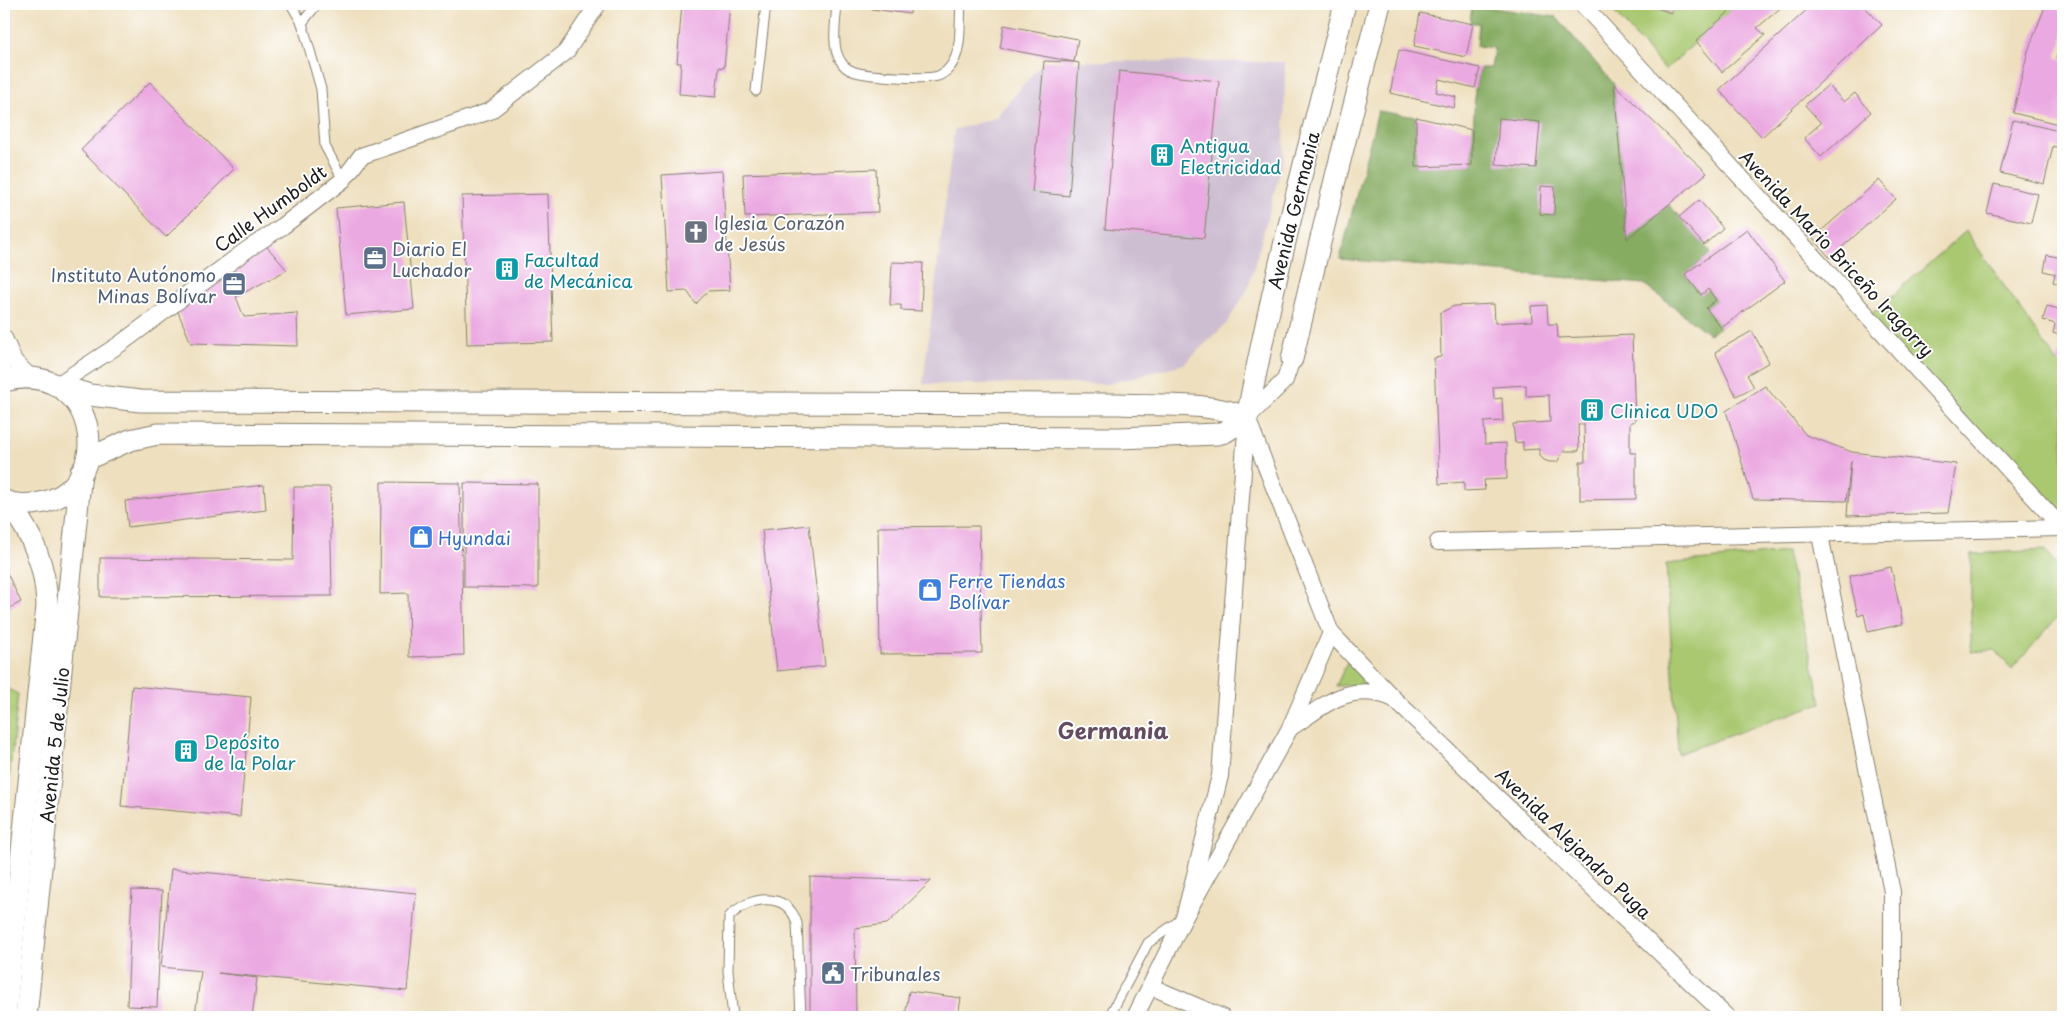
<svg xmlns="http://www.w3.org/2000/svg" width="2067" height="1021" viewBox="0 0 2067 1021" font-family="'Playpen Sans',sans-serif">
<style>
.industrial{fill:#cebed2}
.green{fill:#a9c870;stroke:#627246}
.forest{fill:#86ac62;stroke:#51643f}
.building{fill:#eba9e1}
.lines{fill:none;stroke-linecap:round;stroke-linejoin:round}
.service-casing{stroke:#857e6d;stroke-width:11}
.minor-casing{stroke:#857e6d;stroke-width:18}
.tertiary-casing{stroke:#857e6d;stroke-width:23}
.service{stroke:#fff;stroke-width:9}
.minor{stroke:#fff;stroke-width:16}
.tertiary{stroke:#fff;stroke-width:21}
.labels{text-anchor:middle;dominant-baseline:central;stroke-width:4;stroke-linejoin:round;paint-order:stroke}
.culture-label{font-size:18px;fill:#0d838f;stroke:#fff;text-anchor:start}
.street-label{font-size:18px;fill:#1c1c1c;stroke:#fff}
.worship-label{font-size:18px;fill:#5b616d;stroke:#fff;text-anchor:start}
.service-label{font-size:18px;fill:#4e5e75;stroke:#fff;text-anchor:start}
.shop-label{font-size:18px;fill:#366cbe;stroke:#fff;text-anchor:start}
.district-label{font-size:22px;font-weight:bold;fill:#644d61;stroke:#fff}
</style>
<rect width="100%" height="100%" fill="#fff"/>
<filter id="ink" filterUnits="userSpaceOnUse"><feTurbulence type="fractalNoise" baseFrequency=".02" numOctaves="2"/><feDisplacementMap in="SourceGraphic" scale="10" xChannelSelector="R" yChannelSelector="G"/><feConvolveMatrix kernelMatrix="1 2 1 2 8 2 1 2 1" color-interpolation-filters="sRGB"/></filter>
<filter id="wash" filterUnits="userSpaceOnUse"><feTurbulence type="fractalNoise" baseFrequency=".0096" numOctaves="4" result="noise"/><feDisplacementMap in="SourceGraphic" scale="20" xChannelSelector="R" yChannelSelector="G"/><feGaussianBlur stdDeviation="1.12" result="paint"/><feColorMatrix in="noise" values="0 0 0 0 0 0 0 0 0 0 0 0 0 0 0 0 0 1.4 0 .05"/><feComposite in="paint" operator="in"/></filter>
<g filter="url(#wash)">
<rect width="100%" height="100%" fill="#eedfbe"/>
<polygon class="industrial" points="1044,61 1285,62 1284,157 1248,289 1226,324 1184,364 1108,384 923,384 954,130 995,118"/>
<g class="green">
<polygon points="1607,4 1646,4 1671,13 1675,4 1738,4 1665,70"/>
<polygon points="1966,231 2057,362 2063,363 2063,518 1868,317"/>
<polygon points="2045,550 2063,573 2063,611 2012,669 1994,650 1971,652 1971,554"/>
<polygon points="1787,552 1821,703 1678,754 1666,564"/>
<polygon points="1348,660 1368,684 1336,686"/>
<polygon points="4,687 18,694 4,828"/>
</g>
<polygon class="forest" points="1472,5 1556,17 1614,84 1627,238 1669,205 1711,253 1685,275 1701,295 1708,289 1716,300 1706,308 1723,325 1709,334 1644,284 1340,259 1378,111 1416,117 1416,167 1472,165 1475,88 1480,68 1491,68 1494,48 1477,46 1479,23 1470,23"/>
<g id="blocks">
<g class="building">
<polygon points="682,4 730,4 724,68 719,67 716,97 679,94 681,63 677,63"/>
<polygon points="873,4 911,4 910,14 872,9"/>
<polygon points="1646,4 1675,4 1671,13"/>
<polygon points="1738,4 1785,4 1757,28 1765,35 1722,72 1696,41"/>
<polygon points="1813,4 1862,4 1882,25 1762,137 1719,90"/>
<polygon points="2046,4 2063,4 2063,37 2056,58 2063,59 2063,125 2013,113 2028,51"/>
<polygon points="1420,13 1473,24 1466,57 1414,46"/>
<polygon points="1004,25 1078,39 1074,62 1079,63 1069,196 1032,192 1044,61 1074,62 1000,48"/>
<polygon points="1399,50 1480,68 1475,88 1439,79 1436,92 1456,97 1454,108 1390,93"/>
<polygon points="1119,71 1219,81 1204,238 1105,229"/>
<polygon points="150,82 234,169 166,237 81,150"/>
<polygon points="1614,84 1707,173 1627,239"/>
<polygon points="1828,85 1844,102 1855,93 1871,112 1821,157 1804,138 1821,123 1805,105"/>
<polygon points="1416,117 1472,130 1472,165 1416,167"/>
<polygon points="1499,118 1540,122 1536,168 1496,165"/>
<polygon points="2013,120 2063,132 2063,149 2053,146 2044,184 2000,173"/>
<polygon points="876,169 878,212 745,217 743,174"/>
<polygon points="722,171 730,290 708,291 696,304 687,291 669,292 662,175"/>
<polygon points="1879,180 1896,199 1830,258 1813,238"/>
<polygon points="1994,184 2038,194 2031,223 1987,213"/>
<polygon points="1541,186 1555,187 1554,215 1540,214"/>
<polygon points="548,194 553,342 467,344 462,196"/>
<polygon points="1699,200 1723,228 1704,245 1679,217"/>
<polygon points="404,202 414,309 346,315 336,208"/>
<polygon points="1747,229 1785,281 1721,328 1706,308 1716,300 1708,289 1701,295 1685,274"/>
<polygon points="262,241 287,270 236,297 244,317 297,313 298,346 191,343 176,307"/>
<polygon points="2047,255 2063,258 2063,285 2053,282 2055,274 2044,271"/>
<polygon points="892,262 923,263 921,311 901,310 901,305 890,305"/>
<polygon points="1494,304 1495,323 1532,321 1531,306 1547,305 1548,324 1557,324 1558,338 1632,335 1635,421 1630,423 1630,453 1636,453 1636,499 1580,500 1580,462 1585,462 1584,424 1578,424 1579,451 1564,451 1557,462 1549,462 1544,460 1539,455 1539,449 1523,450 1523,442 1515,443 1513,424 1550,422 1549,395 1526,396 1526,385 1493,387 1494,399 1502,398 1503,421 1484,422 1485,444 1506,443 1507,479 1484,480 1485,490 1464,491 1464,482 1439,484 1434,358 1441,357 1440,313 1454,306"/>
<polygon points="2047,306 2063,310 2063,336 2053,333 2055,324 2043,320"/>
<polygon points="1752,331 1769,362 1747,375 1754,387 1736,396 1715,352"/>
<polygon points="2063,341 2063,364 2057,362"/>
<polygon points="1765,386 1806,435 1852,452 1956,464 1948,513 1847,516 1851,461 1846,501 1753,499 1726,411"/>
<polygon points="381,482 460,483 464,655 409,657 408,593 380,594"/>
<polygon points="464,483 538,484 538,588 464,587"/>
<polygon points="264,485 266,510 128,527 125,501"/>
<polygon points="294,487 330,487 332,596 100,597 100,558 293,560"/>
<polygon points="809,525 825,666 777,671 762,530"/>
<polygon points="979,526 982,653 880,654 878,527"/>
<polygon points="4,567 21,602 4,611"/>
<polygon points="1891,567 1903,624 1868,632 1864,614 1858,616 1849,576"/>
<polygon points="132,686 251,697 240,817 121,806"/>
<polygon points="171,869 416,893 407,991 218,973 257,978 252,1017 195,1015 201,971 161,967"/>
<polygon points="810,877 931,881 887,924 855,928 856,1017 810,1017"/>
<polygon points="132,890 162,891 157,1007 127,1006"/>
<polygon points="909,991 961,998 958,1017 905,1017"/>
</g>
</g>
</g>
<g filter="url(#ink)">
<use href="#blocks" fill-opacity="0" stroke="#857e6d" stroke-width="1"/>
<g class="lines">
<defs>
<g id="service">
<polyline points="291,4 302,23 321,89 325,146 343,180"/>
<path d="M837,4C836,20 831,46 840,60C843,66 848,70 855,72C869,76 924,80 938,76C943,74 947,71 950,67C963,51 959,23 961,4"/>
<polyline points="302,23 317,4"/>
<polyline points="756,91 766,4"/>
<path d="M733,1017L728,971L729,917C748,896 787,890 797,923L801,1017"/>
<polyline points="1109,1017 1148,943 1179,921"/>
</g>
<g id="minor">
<polyline points="1582,4 2063,529"/>
<polyline points="4,338 14,361 30,377"/>
<polyline points="57,385 120,344 248,249 283,226 343,180 361,156 490,111 566,52 598,4"/>
<polyline points="1247,418 1331,633 1394,699 1727,1017"/>
<polyline points="1820,535 1892,892 1892,1017"/>
<polyline points="1438,542 2062,528"/>
<path d="M1290,728C1326,705 1348,681 1392,698"/>
<polyline points="1184,918 1220,776 1247,418 1285,380 1292,359"/>
<polyline points="1152,987 1222,1017"/>
<polyline points="1135,1017 1184,918 1290,728 1331,633"/>
</g>
<g id="tertiary">
<polyline points="1292,359 1337,172 1380,4"/>
<path d="M4,381C94,357 120,481 45,502C31,505 17,506 4,501"/>
<path d="M57,385L90,395L140,401L1119,404C1159,406 1212,401 1247,418"/>
<path d="M1247,418C1273,279 1310,141 1345,4"/>
<polyline points="87,459 130,440 158,434 1120,438 1217,434 1225,432 1247,418"/>
<path d="M5,1017L47,606C46,565 32,534 8,502"/>
<polyline points="26,1017 81,472"/>
</g>
</defs>
<use href="#service" class="service-casing"/>
<use href="#minor" class="minor-casing"/>
<use href="#tertiary" class="tertiary-casing"/>
<use href="#service" class="service"/>
<use href="#minor" class="minor"/>
<use href="#tertiary" class="tertiary"/>
</g>
</g>
<defs>
<symbol id="building-square" viewBox="-11 -11 22 22"><rect x="-9" y="-9" width="18" height="18" rx="4" fill="#0f9aa8" stroke="#fff"/><path d="M-4-6H4V6H1V3H-1V6H-4ZM-2.5-4.3h1.7v1.8h-1.7ZM.8-4.3h1.7v1.8H.8ZM-2.5-1h1.7V.8h-1.7ZM.8-1h1.7V.8H.8Z" fill="#fff"/></symbol>
<symbol id="church-square" viewBox="-11 -11 22 22"><rect x="-9" y="-9" width="18" height="18" rx="4" fill="#6b7280" stroke="#fff"/><path d="M-1.2-6h2.4v3.5h3.3v2.4h-3.3V6h-2.4V-.1h-3.3v-2.4h3.3Z" fill="#fff"/></symbol>
<symbol id="office-square" viewBox="-11 -11 22 22"><rect x="-9" y="-9" width="18" height="18" rx="4" fill="#5c6f8a" stroke="#fff"/><path d="M-6-3h4V-5.5h4V-3h4V5H-6ZM-1-4.5V-3h2v-1.5ZM-6 0V1H6V0Z" fill="#fff"/></symbol>
<symbol id="shop-square" viewBox="-11 -11 22 22"><rect x="-9" y="-9" width="18" height="18" rx="4" fill="#3f7fe0" stroke="#fff"/><path d="M-5-2.5h2.3a2.7 3.5 0 0 1 5.4 0H5L5.5 6h-11ZM-1.5-2.5h3a1.5 2.3 0 0 0-3 0Z" fill="#fff"/></symbol>
<symbol id="civic-square" viewBox="-11 -11 22 22"><rect x="-9" y="-9" width="18" height="18" rx="4" fill="#5c6f8a" stroke="#fff"/><path d="M-.6-6.5H3V-4.5H.6V-3L4-1V1h2V6H-6V1h2V-1L-.6-3ZM-1.2 2.5V6h2.4V2.5Z" fill="#fff"/></symbol>
</defs>
<g fill-rule="evenodd">
<use href="#building-square" x="1148" y="141" width="28" height="28"/>
<use href="#church-square" x="682" y="218" width="28" height="28"/>
<use href="#office-square" x="361" y="244" width="28" height="28"/>
<use href="#building-square" x="493" y="255" width="28" height="28"/>
<use href="#office-square" x="220" y="270" width="28" height="28"/>
<use href="#building-square" x="1578" y="396" width="28" height="28"/>
<use href="#shop-square" x="407" y="523" width="28" height="28"/>
<use href="#shop-square" x="916" y="576" width="28" height="28"/>
<use href="#building-square" x="172" y="737" width="28" height="28"/>
<use href="#civic-square" x="819" y="959" width="28" height="28"/>
</g>
<g class="labels">
<g class="culture-label">
<text x="1180" y="145">Antigua<tspan x="1180" dy="21">Electricidad</tspan></text>
<text x="524" y="259">Facultad<tspan x="524" dy="21">de Mecánica</tspan></text>
<text x="1610" y="410">Clinica UDO</text>
<text x="204" y="741">Depósito<tspan x="204" dy="21">de la Polar</tspan></text>
</g>
<g class="street-label">
<text transform="translate(270 208) rotate(-36)">Calle Humboldt</text>
<text transform="translate(1293 210) rotate(-76)">Avenida Germania</text>
<text transform="translate(1837 253) rotate(47)">Avenida Mario Briceño Iragorry</text>
<text transform="translate(54 745) rotate(-84)">Avenida 5 de Julio</text>
<text transform="translate(1574 843) rotate(44)">Avenida Alejandro Puga</text>
</g>
<g class="worship-label">
<text x="714" y="222">Iglesia Corazón<tspan x="714" dy="21">de Jesús</tspan></text>
</g>
<g class="service-label">
<text x="392" y="248">Diario El<tspan x="392" dy="21">Luchador</tspan></text>
<text x="216" y="274" text-anchor="end">Instituto Autónomo<tspan x="216" dy="21">Minas Bolívar</tspan></text>
<text x="850" y="973">Tribunales</text>
</g>
<g class="shop-label">
<text x="438" y="537">Hyundai</text>
<text x="948" y="580">Ferre Tiendas<tspan x="948" dy="21">Bolívar</tspan></text>
</g>
<g class="district-label">
<text x="1113" y="729">Germania</text>
</g>
</g>
<rect width="2067" height="1021" fill="none" stroke="#fff" stroke-width="20"/>
</svg>
